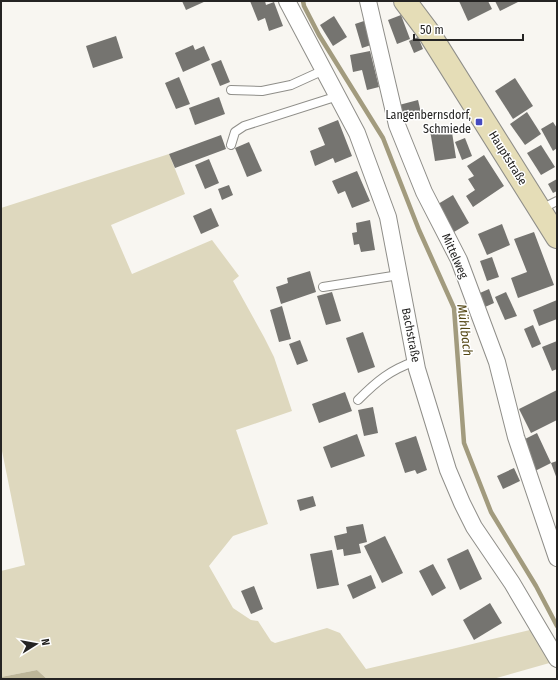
<svg xmlns="http://www.w3.org/2000/svg" width="558" height="680" viewBox="0 0 558 680" font-family="'Fira Sans Condensed',sans-serif">
<style>
.green{fill:#ded8be}
.forest{fill:#bdb699}
.lines{fill:none;stroke-linecap:round;stroke-linejoin:round}
.stream{stroke:#a29b7e;stroke-width:4.5}
.building{fill:#757470}
.service-casing{stroke:#8f8e89;stroke-width:10}
.minor-casing{stroke:#8f8e89;stroke-width:18}
.secondary-casing{stroke:#8f8e89;stroke-width:24}
.service{stroke:#fff;stroke-width:8}
.minor{stroke:#fff;stroke-width:16}
.secondary{stroke:#e5ddb7;stroke-width:22}
.poi-dot{fill:#454ac0;stroke:#fff;stroke-width:1.5}
.labels{text-anchor:middle;dominant-baseline:central;stroke-width:3;stroke-linejoin:round;paint-order:stroke}
.poi-label{font-size:12px;fill:#252423;stroke:#fff;text-anchor:end}
.street-label{font-size:12px;fill:#252423;stroke:#fff}
.water-label{font-size:13px;font-style:italic;fill:#534613;stroke:#fff}
</style>
<rect width="100%" height="100%" fill="#f8f6f1"/>
<polygon class="green" points="169,154 185,194 111,225 132,274 212,240 239,276 233,281 264,337 274,357 292,411 236,430 268,524 233,536 209,566 233,608 251,620 258,621 271,641 275,643 327,628 340,633 366,669 452,649 534,629 553,662 493,679 47,679 37,670 1,677 1,571 25,565 1,446 1,208"/>
<polygon class="forest" points="37,670 47,679 1,679 1,677"/>
<g class="lines">
<polyline class="stream" points="303,1 304,6 319,35 383,138 419,230 454,308 464,443 491,512 536,586 557,626"/>
</g>
<g class="building">
<polygon points="182,1 206,1 186,10"/>
<polygon points="250,1 265,1 266,5 274,2 283,26 269,31 265,18 258,21"/>
<polygon points="459,1 488,1 492,9 468,21"/>
<polygon points="495,1 520,1 500,11"/>
<polygon points="401,15 410,39 397,44 388,20"/>
<polygon points="334,16 347,37 333,46 320,25"/>
<polygon points="367,20 374,44 362,48 355,24"/>
<polygon points="116,36 123,58 93,68 86,46"/>
<polygon points="418,37 423,49 414,53 409,41"/>
<polygon points="193,45 195,50 204,46 210,60 183,72 175,53"/>
<polygon points="370,51 379,87 367,90 362,70 353,72 350,55"/>
<polygon points="221,60 230,82 220,86 211,64"/>
<polygon points="179,77 190,104 176,109 165,83"/>
<polygon points="515,78 533,106 513,119 495,91"/>
<polygon points="219,97 225,114 195,125 189,108"/>
<polygon points="418,100 422,117 403,121 399,105"/>
<polygon points="527,112 541,134 525,145 510,124"/>
<polygon points="338,120 352,156 335,163 333,158 315,166 310,151 325,145 318,128"/>
<polygon points="553,122 557,128 557,148 553,151 541,129"/>
<polygon points="451,126 456,158 435,161 430,130"/>
<polygon points="221,135 226,149 175,168 169,154"/>
<polygon points="465,138 472,156 462,160 455,142"/>
<polygon points="249,142 262,171 247,177 235,148"/>
<polygon points="541,145 555,167 541,175 527,153"/>
<polygon points="484,155 504,186 473,207 466,196 475,190 468,179 474,176 467,166"/>
<polygon points="209,159 219,183 205,189 195,165"/>
<polygon points="357,171 370,201 352,208 345,191 338,194 332,181"/>
<polygon points="557,179 557,191 553,193 548,184"/>
<polygon points="229,185 233,195 222,200 218,189"/>
<polygon points="453,195 469,223 454,232 438,204"/>
<polygon points="211,208 219,226 201,234 193,216"/>
<polygon points="370,220 375,250 361,252 359,244 354,245 352,233 357,232 356,223"/>
<polygon points="502,224 510,245 487,255 478,234"/>
<polygon points="534,232 554,285 518,298 511,278 527,272 514,239"/>
<polygon points="492,257 499,277 487,281 480,261"/>
<polygon points="310,271 316,292 281,304 276,287 288,283 287,278"/>
<polygon points="489,289 494,303 485,307 488,315 482,317 473,296"/>
<polygon points="332,292 341,321 326,325 317,296"/>
<polygon points="506,292 517,316 505,320 495,297"/>
<polygon points="557,300 557,319 539,326 533,310"/>
<polygon points="282,306 291,339 279,342 270,310"/>
<polygon points="533,325 541,344 532,348 524,329"/>
<polygon points="363,332 375,367 358,373 346,338"/>
<polygon points="300,340 308,361 297,365 289,344"/>
<polygon points="557,341 557,369 552,371 542,347"/>
<polygon points="557,390 557,420 531,433 519,409"/>
<polygon points="345,392 352,411 319,423 312,404"/>
<polygon points="373,407 378,433 364,436 358,410"/>
<polygon points="537,433 551,463 557,461 557,479 551,463 533,472 519,442"/>
<polygon points="357,434 365,456 331,468 323,447"/>
<polygon points="416,436 427,470 417,474 415,470 405,473 395,443"/>
<polygon points="514,468 520,481 503,489 497,476"/>
<polygon points="313,496 316,506 300,511 297,500"/>
<polygon points="363,524 367,542 359,544 361,553 344,556 343,549 337,550 334,536 347,533 346,527"/>
<polygon points="385,536 403,573 382,583 364,546"/>
<polygon points="468,549 482,579 460,590 447,559"/>
<polygon points="332,550 339,585 317,589 310,554"/>
<polygon points="433,564 446,588 432,596 419,571"/>
<polygon points="371,575 376,588 353,599 347,585"/>
<polygon points="254,586 263,609 251,614 241,591"/>
<polygon points="490,603 502,623 474,640 463,620"/>
</g>
<g class="lines">
<defs>
<g id="service">
<polyline points="231,90 262,91 291,85 324,70"/>
<polyline points="231,145 235,132 244,126 338,96"/>
<polyline points="541,209 557,201"/>
<polyline points="323,287 399,275"/>
<path d="M358,400C377,381 390,370 416,361"/>
</g>
<g id="minor">
<polyline points="287,1 357,133 388,217 417,369 448,470 462,503 474,527 512,583 557,659"/>
<polyline points="368,1 397,125 424,192 459,260 497,362 516,437 557,558"/>
</g>
<polyline id="secondary" points="405,1 429,33 557,237"/>
</defs>
<use href="#service" class="service-casing"/>
<use href="#minor" class="minor-casing"/>
<use href="#secondary" class="secondary-casing"/>
<use href="#service" class="service"/>
<use href="#minor" class="minor"/>
<use href="#secondary" class="secondary"/>
</g>
<rect class="poi-dot" x="475" y="118" width="8" height="8" rx="2"/>
<g class="labels">
<g class="poi-label">
<text x="471" y="115">Langenbernsdorf,<tspan x="471" dy="14">Schmiede</tspan></text>
</g>
<g class="street-label">
<text transform="translate(508 158) rotate(58)">Hauptstraße</text>
<text transform="translate(455 256) rotate(66)">Mittelweg</text>
<text transform="translate(411 335) rotate(79)">Bachstraße</text>
</g>
<g class="water-label">
<text transform="translate(465 330) rotate(83)">Mühlbach</text>
</g>
</g>
<rect width="558" height="680" fill="none" stroke="#252423" stroke-width="4"/>
<g transform="translate(36 644) rotate(79)" stroke="#ffffff" stroke-width="3" paint-order="stroke">
<path d="M0-3L7 15L0 10L-7 15Z" fill="#252423"/>
<text y="-6" font-size="11" font-weight="bold" text-anchor="middle" fill="#252423">N</text>
</g>
<path d="M414 34v6h109v-6" fill="none" stroke="#252423" stroke-width="2"/>
<text x="420" y="34" font-size="12" fill="#252423" stroke="#ffffff" stroke-width="3" paint-order="stroke">50 m</text>
</svg>
